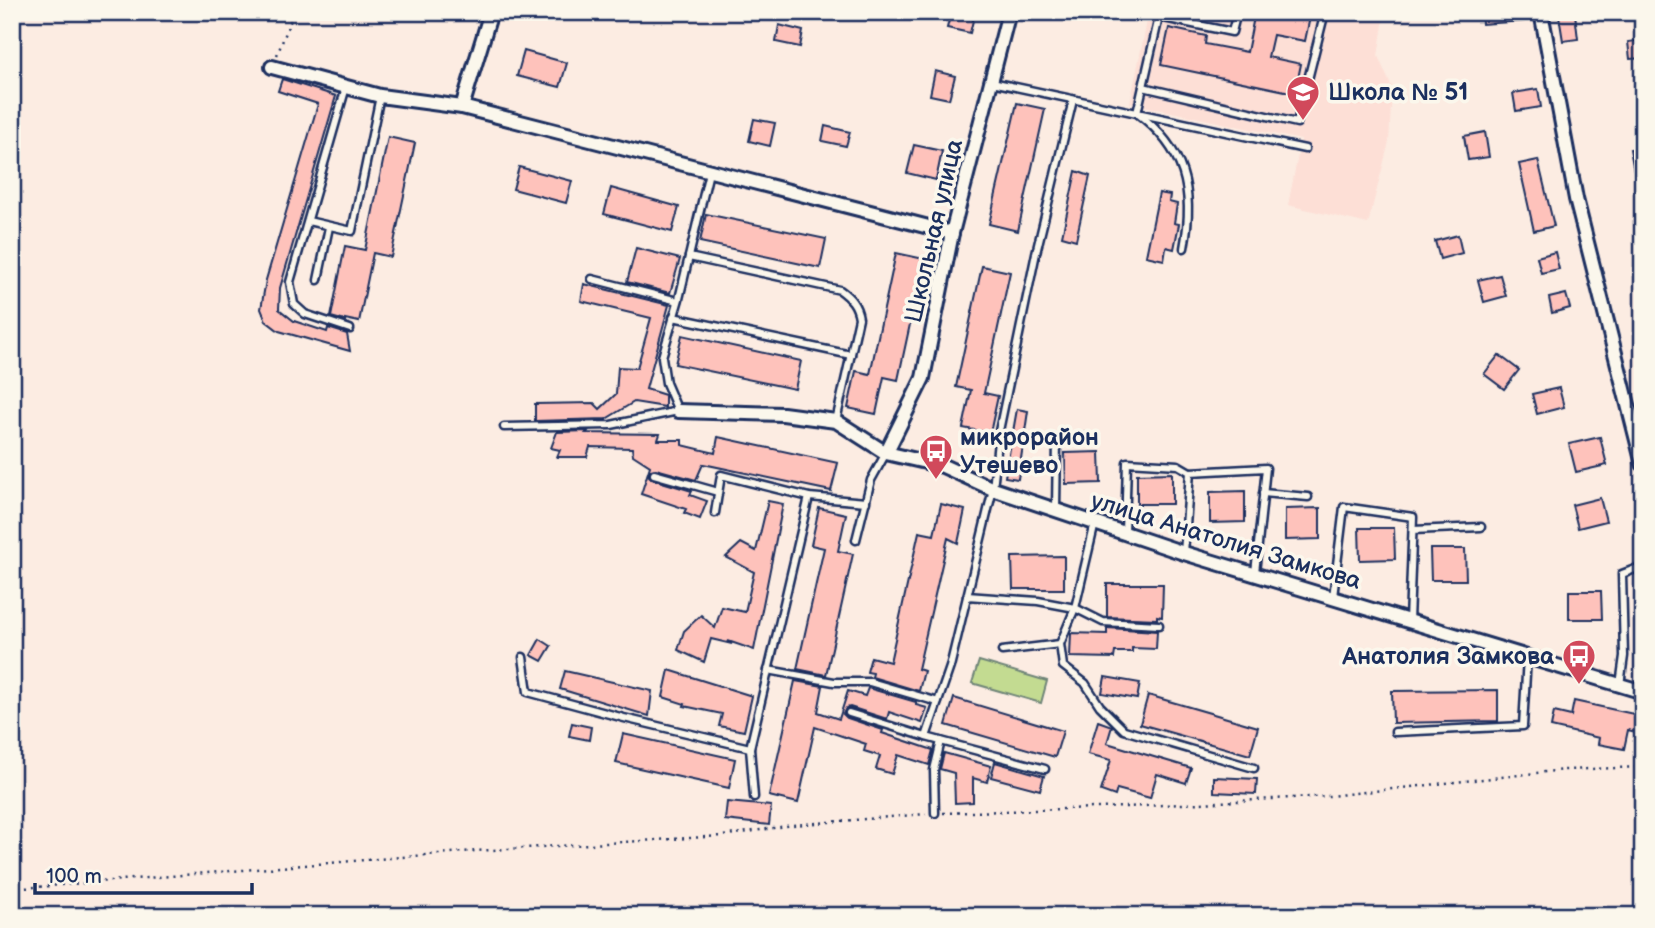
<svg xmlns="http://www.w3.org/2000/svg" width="1655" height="928" viewBox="0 0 1655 928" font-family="'Balsamiq Sans',sans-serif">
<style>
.built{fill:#fddfd6}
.green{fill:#c3db91;stroke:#6f8578;stroke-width:2}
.building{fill:#fec2bb;stroke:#1b2f5e;stroke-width:2}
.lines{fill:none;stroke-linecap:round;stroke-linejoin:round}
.service-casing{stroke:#1b2f5e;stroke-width:11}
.minor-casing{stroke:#1b2f5e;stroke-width:18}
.path{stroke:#1b2f5e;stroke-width:2.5;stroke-dasharray:2 5;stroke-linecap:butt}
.service{stroke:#fbf7ec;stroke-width:6}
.minor{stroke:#fbf7ec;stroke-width:12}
.labels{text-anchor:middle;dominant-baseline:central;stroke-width:7;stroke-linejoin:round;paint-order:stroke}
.poi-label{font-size:24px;font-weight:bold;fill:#1b2f5e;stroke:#fbf7ec;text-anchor:start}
.street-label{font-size:24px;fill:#1b2f5e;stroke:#fbf7ec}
</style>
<rect width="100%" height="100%" fill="#fcece2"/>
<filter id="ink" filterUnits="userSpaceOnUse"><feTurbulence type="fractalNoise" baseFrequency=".0143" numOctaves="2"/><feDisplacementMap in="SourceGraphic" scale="14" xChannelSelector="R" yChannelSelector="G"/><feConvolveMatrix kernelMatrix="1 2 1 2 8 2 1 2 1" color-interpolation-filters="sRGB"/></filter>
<g filter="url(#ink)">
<polygon class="built" points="1149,12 1385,12 1378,56 1392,88 1389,142 1368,224 1288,205 1301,140 1130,103"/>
<polygon class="green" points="979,661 1047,681 1041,703 972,683"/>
<g class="building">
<polygon points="951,12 975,12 970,33 947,28"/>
<polygon points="1255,12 1311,12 1305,41 1273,35 1268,57 1301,64 1295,93 1161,65 1169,28 1206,36 1205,44 1247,52"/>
<polygon points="1481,12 1523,12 1524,21 1482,24"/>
<polygon points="1575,14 1578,39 1563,41 1559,16"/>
<polygon points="779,25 803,31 800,47 776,42"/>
<polygon points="1643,40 1643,58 1630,59 1628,42"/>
<polygon points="524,51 567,63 560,87 517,76"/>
<polygon points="935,71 955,76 949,99 930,95"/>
<polygon points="282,79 336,96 280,288 279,309 294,321 327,332 328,328 347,334 350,351 279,331 266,321 261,309 266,280 318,104 278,91"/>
<polygon points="1538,89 1541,107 1516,111 1513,93"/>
<polygon points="1017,103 1045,109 1018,231 989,224"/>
<polygon points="754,119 775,123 770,146 749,141"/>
<polygon points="825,126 850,132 846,146 822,141"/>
<polygon points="1485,132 1489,157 1468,160 1464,136"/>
<polygon points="388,137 415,143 391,257 373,253 359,322 345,319 345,321 331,317 345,246 365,250"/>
<polygon points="914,145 942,151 936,180 907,173"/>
<polygon points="1643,147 1643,187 1637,187 1630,149"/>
<polygon points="1538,160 1554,226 1534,231 1519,164"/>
<polygon points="519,167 572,181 566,203 513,189"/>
<polygon points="1076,171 1090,176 1076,240 1062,236"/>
<polygon points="611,188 679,207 672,232 604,214"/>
<polygon points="1159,193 1170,195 1169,202 1177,204 1174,223 1179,224 1174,249 1166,247 1164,260 1146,256"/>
<polygon points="706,214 826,239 820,268 700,242"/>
<polygon points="1458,235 1462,253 1440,259 1435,241"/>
<polygon points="636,248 680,259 670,293 627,282"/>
<polygon points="1555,252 1559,269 1541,273 1537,257"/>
<polygon points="896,253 924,259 898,380 884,377 876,414 848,408 856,371 870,374"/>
<polygon points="982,266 1010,272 984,393 998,396 990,433 963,428 971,390 956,387"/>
<polygon points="1500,275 1506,296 1484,302 1478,280"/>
<polygon points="584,284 669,305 646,389 665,395 665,407 634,402 606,419 535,421 535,404 594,403 600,409 616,394 618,367 637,368 651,318 581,301"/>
<polygon points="1566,294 1570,308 1552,313 1549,298"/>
<polygon points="682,335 801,361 795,389 675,364"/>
<polygon points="1499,355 1519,370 1504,389 1484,374"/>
<polygon points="1559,388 1564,407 1537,414 1532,394"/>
<polygon points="1017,409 1028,411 1018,479 1005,477"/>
<polygon points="588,431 586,433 660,434 658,440 682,440 682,445 715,453 718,437 838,463 831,491 703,464 696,480 656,469 650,470 649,476 652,479 692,491 690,495 707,501 700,519 684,513 686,509 641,494 650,466 633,455 632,448 590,447 587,457 557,457 560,450 551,448 557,432"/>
<polygon points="1600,437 1607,465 1576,472 1569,444"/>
<polygon points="1100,452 1101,483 1066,484 1065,453"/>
<polygon points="1172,473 1172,504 1137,504 1137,474"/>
<polygon points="1245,491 1245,522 1210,523 1210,492"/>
<polygon points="1600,498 1606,521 1578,528 1572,505"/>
<polygon points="768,501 783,504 754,650 728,641 732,644 711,639 704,662 678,650 684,631 701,615 715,628 722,607 745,612 754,572 726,557 741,543 756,551"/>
<polygon points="941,504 965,510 958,543 948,538 918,669 924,671 919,691 872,677 873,673 867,672 871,657 890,662 919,532 934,535"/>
<polygon points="819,508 846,514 838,551 853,554 826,675 797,669 824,548 811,545"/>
<polygon points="1320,508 1320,539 1285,540 1285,509"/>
<polygon points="1359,528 1394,528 1395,559 1360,560"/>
<polygon points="1430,549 1465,549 1466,580 1431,580"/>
<polygon points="1064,556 1064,589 1013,589 1012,557"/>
<polygon points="1107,584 1163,584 1162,617 1157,616 1157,619 1107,617"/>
<polygon points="1569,591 1601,591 1602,619 1569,619"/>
<polygon points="1107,628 1157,631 1156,649 1132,648 1132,652 1115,652 1114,658 1070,657 1071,633 1107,634"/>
<polygon points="540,639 551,646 542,661 531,655"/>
<polygon points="669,670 752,696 744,731 719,726 722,714 684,706 685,704 663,697"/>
<polygon points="565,671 652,691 649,716 560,689"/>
<polygon points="1105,677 1140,683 1137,699 1102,693"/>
<polygon points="795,681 823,686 818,712 839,719 848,691 865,696 868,688 916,702 916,705 927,708 922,723 889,712 887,719 850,707 846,708 843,714 847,718 883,730 882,733 933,750 929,765 898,755 892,774 876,769 880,756 864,751 866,744 815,727 798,803 769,796"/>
<polygon points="1498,690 1498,721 1393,723 1392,691"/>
<polygon points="1148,695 1258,727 1250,755 1140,724"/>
<polygon points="954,698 1063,731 1055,757 946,725"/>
<polygon points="1574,701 1643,716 1643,734 1628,730 1624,749 1598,744 1599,738 1551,727 1554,712 1571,716"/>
<polygon points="1098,721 1112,726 1107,743 1191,768 1186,783 1157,774 1150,798 1117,789 1115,796 1101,791 1111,760 1088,754"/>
<polygon points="572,723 591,727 589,740 569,736"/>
<polygon points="623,734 735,759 729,788 616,763"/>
<polygon points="944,753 991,766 987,782 973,778 973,802 955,803 954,773 940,769"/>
<polygon points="995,762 1044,776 1040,790 991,777"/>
<polygon points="1214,777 1257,779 1256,794 1214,792"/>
<polygon points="727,802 771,806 769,825 725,820"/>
</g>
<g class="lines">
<defs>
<g id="service">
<polyline points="992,82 1305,149"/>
<polyline points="346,87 290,282 294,304 305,314 350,329"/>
<polyline points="1143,87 1297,123 1325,12"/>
<polyline points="308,221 352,231 380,96"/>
<path d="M1184,248C1195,190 1185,149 1137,113L1159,17L1232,32L1237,12"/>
<path d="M689,257L840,290C851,298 857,305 859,318L836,421"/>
<polyline points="592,279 678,301"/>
<polyline points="318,280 329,227"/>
<polyline points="673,317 851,355"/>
<polyline points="504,427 611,425 678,411 666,383 662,357 679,299 709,172"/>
<polyline points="654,474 718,492"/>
<polyline points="1263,493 1308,497"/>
<polyline points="1056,510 1057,439 1089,437"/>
<polyline points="715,513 721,475 809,497 866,502"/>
<polyline points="1095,523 1075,608 1060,644 1063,666 1085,683 1100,706 1124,730 1254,768"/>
<polyline points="1413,530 1481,527"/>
<polyline points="1125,533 1127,462 1178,465 1190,472"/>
<polyline points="856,540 871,480 886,453"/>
<polyline points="1184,553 1190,472 1266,468 1255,573"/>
<polyline points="967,596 1038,601 1075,608 1103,622 1159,625"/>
<polyline points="1333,597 1344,507 1413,517 1409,621"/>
<polyline points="1002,651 1060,644"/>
<polyline points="523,657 528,692 624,718 750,748"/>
<polyline points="768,670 834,682 870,682 938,702"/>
<polyline points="1620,685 1624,656 1622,574 1643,566"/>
<polyline points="849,713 926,737 1045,769"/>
<polyline points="1395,732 1523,726 1527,657"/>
<polyline points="926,737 950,667 993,489 999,431 1036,253 1073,100"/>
<polyline points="754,797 750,748 809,497"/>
<polyline points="935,813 934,770 941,741"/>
</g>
<g id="minor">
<polyline points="1541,12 1576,199 1643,464"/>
<polyline points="272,67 380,96 462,107 952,233"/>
<polyline points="462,107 491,12"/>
<polyline points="678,411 783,414 836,421 886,453 943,466 993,489 1184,553 1643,692"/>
<polyline points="886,453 923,378 952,233 1009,12"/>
</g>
</defs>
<use href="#service" class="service-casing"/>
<use href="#minor" class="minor-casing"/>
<g class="path">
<polyline points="277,55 294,12"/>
<polyline points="943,813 1126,807 1329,796 1564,770 1643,767"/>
<polyline points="12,889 475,851 722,836 793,825 926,814"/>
</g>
<use href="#service" class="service"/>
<use href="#minor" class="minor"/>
</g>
</g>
<defs>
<symbol id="school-pin" viewBox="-11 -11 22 30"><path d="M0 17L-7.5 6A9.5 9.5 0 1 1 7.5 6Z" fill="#d1495b" stroke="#fbf7ec"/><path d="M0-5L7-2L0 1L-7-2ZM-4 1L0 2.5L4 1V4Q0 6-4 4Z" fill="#fff"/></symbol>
<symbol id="bus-pin" viewBox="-11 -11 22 30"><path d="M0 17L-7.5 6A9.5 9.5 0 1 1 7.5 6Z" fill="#d1495b" stroke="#fbf7ec"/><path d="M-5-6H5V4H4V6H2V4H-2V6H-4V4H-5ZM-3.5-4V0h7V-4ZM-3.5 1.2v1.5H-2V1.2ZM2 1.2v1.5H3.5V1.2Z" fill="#fff"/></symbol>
</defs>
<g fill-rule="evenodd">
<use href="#school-pin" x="1284" y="73" width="38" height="52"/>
<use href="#bus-pin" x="917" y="432" width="38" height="52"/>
<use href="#bus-pin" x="1560" y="637" width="38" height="52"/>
</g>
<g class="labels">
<g class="poi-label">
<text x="1328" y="92">Школа № 51</text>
<text x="960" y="437">микрорайон<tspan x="960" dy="28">Утешево</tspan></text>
<text x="1554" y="656" text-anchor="end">Анатолия Замкова</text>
</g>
<g class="street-label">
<text transform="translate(934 231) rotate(-77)">Школьная улица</text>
<text transform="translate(1226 541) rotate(17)">улица Анатолия Замкова</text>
</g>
</g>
<rect width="1655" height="928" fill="none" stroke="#fbf7ec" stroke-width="42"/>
<rect x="21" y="21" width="1613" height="886" fill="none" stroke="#1b2f5e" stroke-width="2.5" filter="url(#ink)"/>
<path d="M35 883v10h217v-10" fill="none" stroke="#1b2f5e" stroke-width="3.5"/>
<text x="46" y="883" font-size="21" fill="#1b2f5e" stroke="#fbf7ec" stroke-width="5" paint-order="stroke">100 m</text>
</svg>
